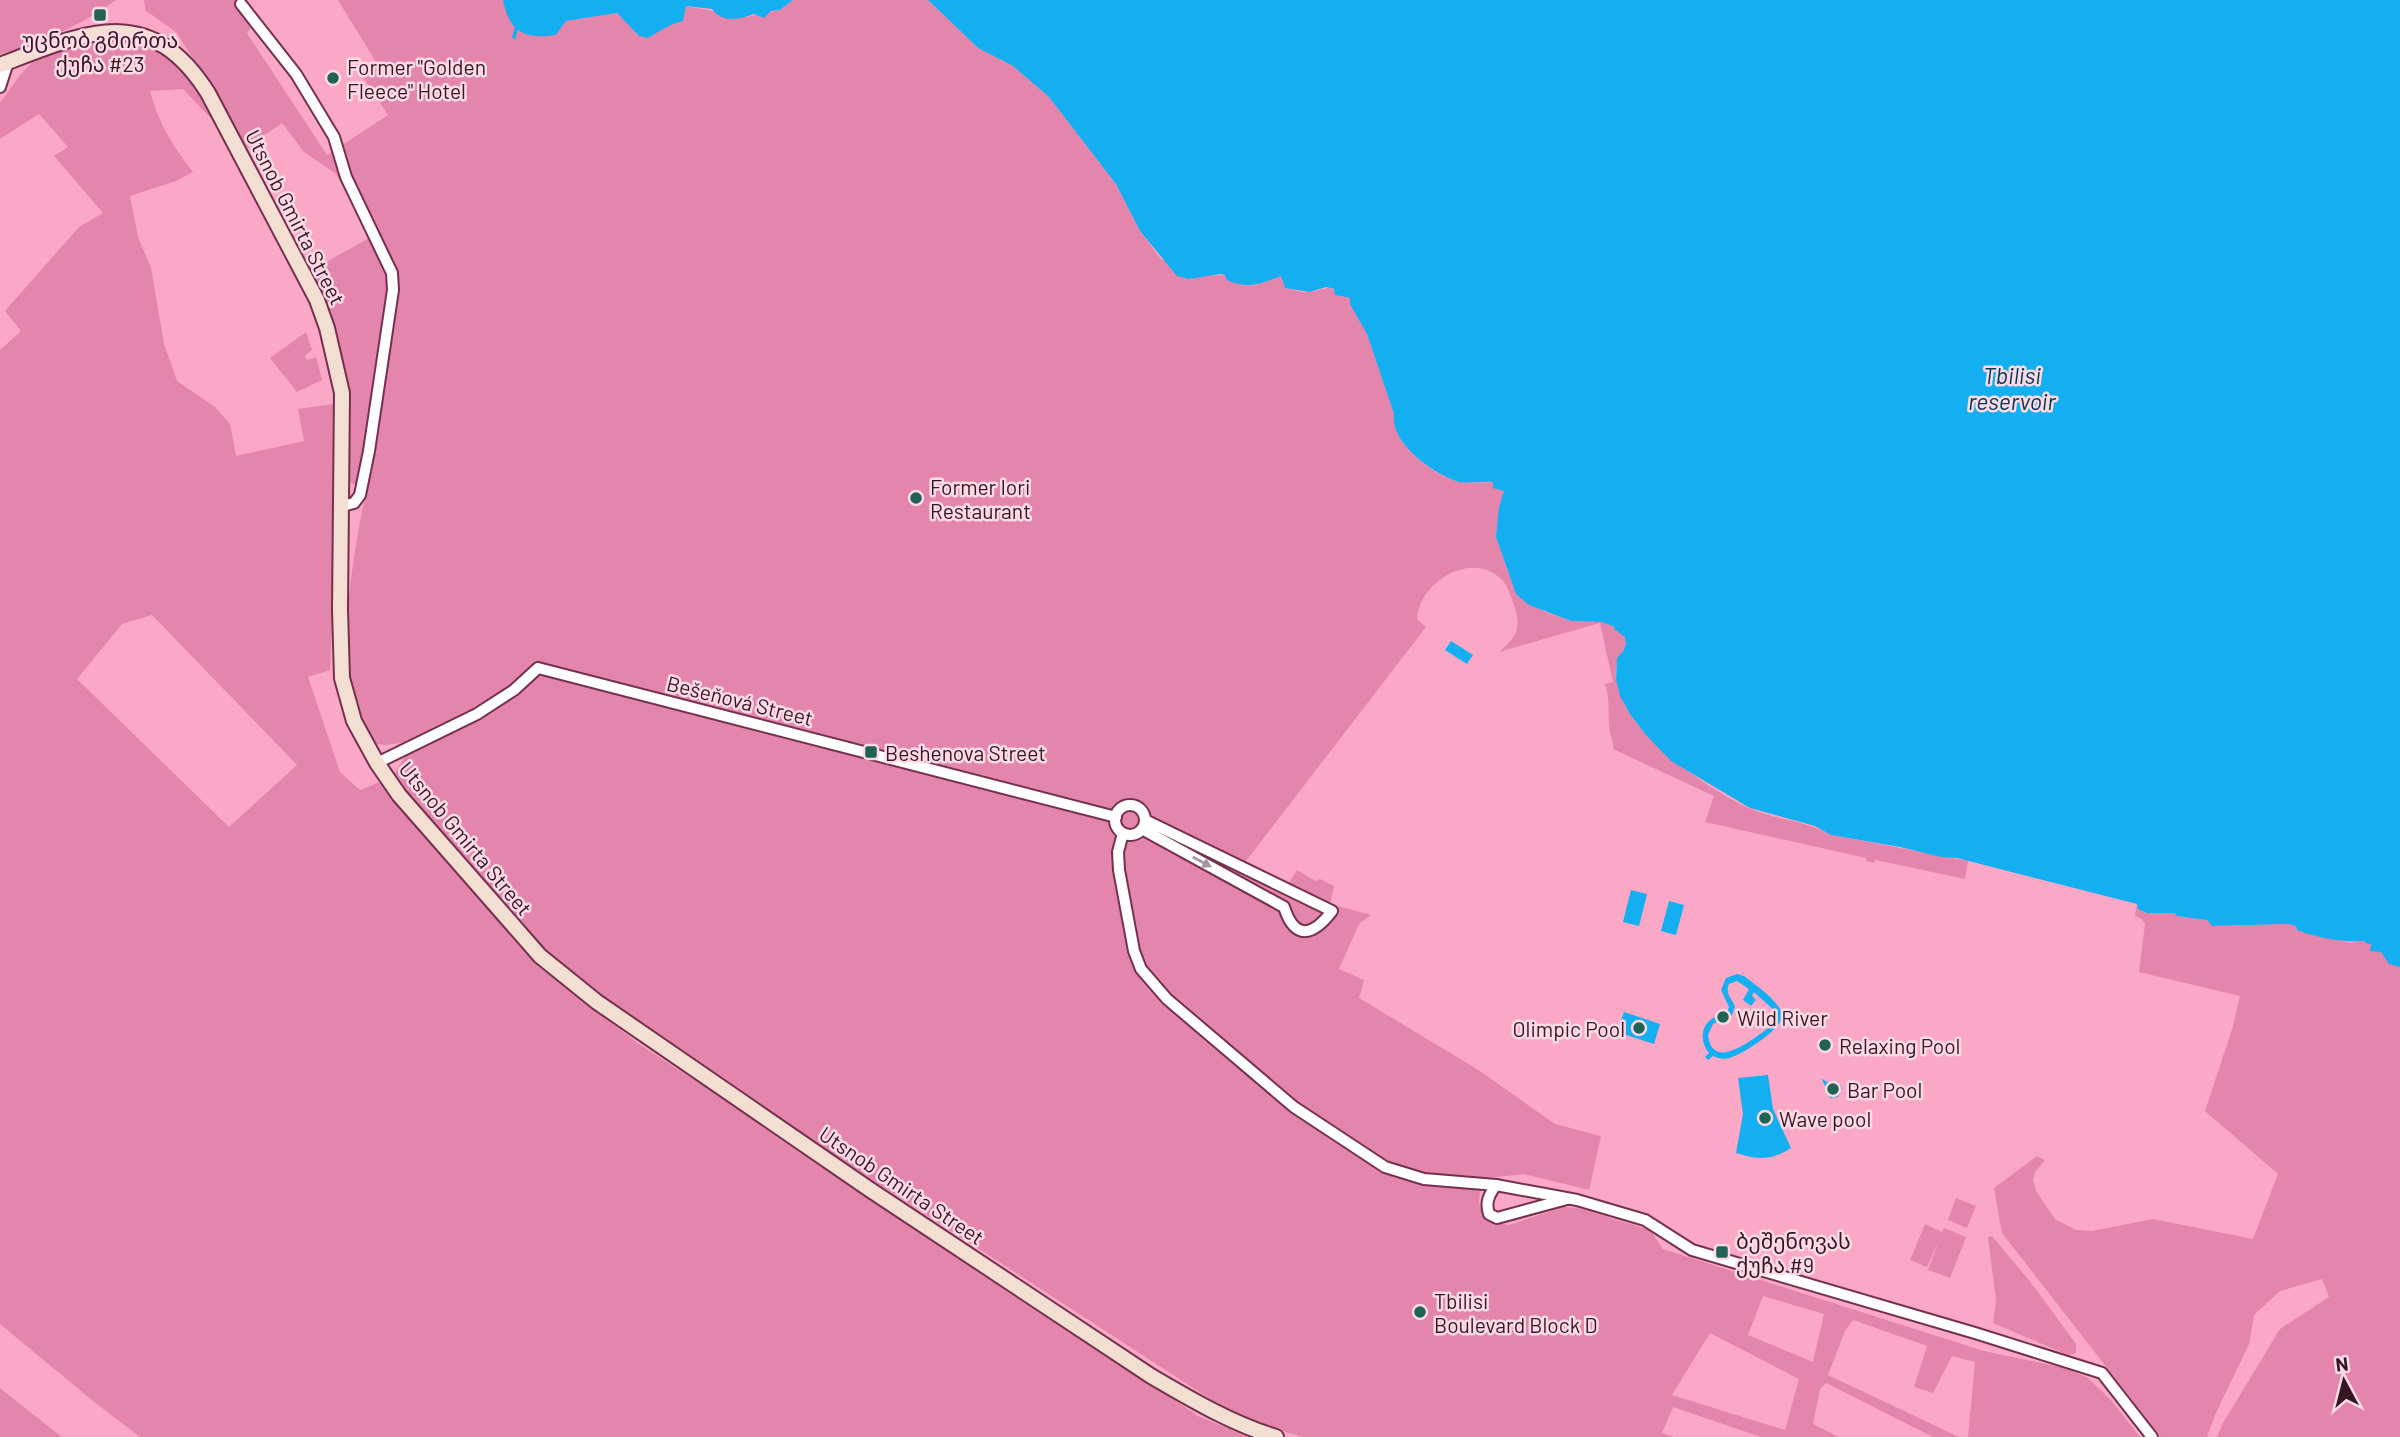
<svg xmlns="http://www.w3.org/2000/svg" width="2400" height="1437" viewBox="0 0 2400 1437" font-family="Barlow,'Noto Sans Georgian',sans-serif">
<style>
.green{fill:#e485ab;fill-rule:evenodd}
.water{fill:#14aff1;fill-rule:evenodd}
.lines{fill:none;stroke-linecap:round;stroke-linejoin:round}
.stream{stroke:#14aff1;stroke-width:3.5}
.street-casing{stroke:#76304f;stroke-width:14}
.secondary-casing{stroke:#76304f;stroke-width:18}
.street{stroke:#fff;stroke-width:10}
.secondary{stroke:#f2dfd2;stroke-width:14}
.oneway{fill:#a4979c}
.poi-dot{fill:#1f6354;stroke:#fddae6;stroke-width:2.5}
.labels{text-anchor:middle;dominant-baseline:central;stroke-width:5;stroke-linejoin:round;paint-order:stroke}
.poi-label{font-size:21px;fill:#351723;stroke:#fddae6;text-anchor:start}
.street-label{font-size:21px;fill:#351723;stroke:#fddae6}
.water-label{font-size:23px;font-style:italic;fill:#003954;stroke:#fddae6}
</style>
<rect width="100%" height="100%" fill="#fba8c7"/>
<g class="green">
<path d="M0,0H116C83,24 40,44 0,54Z"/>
<path d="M144,0H246L258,18L247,33L327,155L388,115L360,73L376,62L338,0H522L556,35L566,21L617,13L639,36L682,21L686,6L745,17L780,10L793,0H928L978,48L1013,66L1049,97L1116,184L1140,231L1161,259L1211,276L1226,275C1244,294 1260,284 1281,276L1285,288C1293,289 1301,293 1309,292C1323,291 1330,282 1339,296L1350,298L1367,334L1394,414C1389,443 1435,476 1459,482C1471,484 1482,482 1493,482L1504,490L1496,537L1516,594L1545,612L1571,621L1602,622L1615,626V629L1629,639C1624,648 1617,659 1616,668C1610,724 1706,789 1751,809C1777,820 1806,821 1832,835L1968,861L1965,879L1876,860L1874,863L1866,861V858L1705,822L1714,796L1613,749C1614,741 1611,739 1610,732C1607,715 1611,701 1605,684L1613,682L1600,623L1499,652C1517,637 1522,628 1514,605C1511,597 1508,586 1502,580C1472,549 1419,582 1417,619L1426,627L1246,861L1289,883L1297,870L1315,881L1320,879L1334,886L1330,904L1371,915L1359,924L1339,969L1364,980L1359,998L1477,1069L1555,1124L1601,1136L1589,1190L1524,1174L1488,1178L1480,1192L1479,1203L1482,1213L1490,1222L1509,1225L1564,1207L1578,1208L1650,1230L1663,1249L1984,1351L2065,1368L2088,1378L2110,1399L2140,1437H1968L1975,1362L1952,1356L1933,1393L1914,1387L1927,1346L1853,1320L1845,1331L1828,1375L1959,1437H1933L1826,1383L1820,1389L1813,1424L1839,1437H1761L1673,1407L1662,1433L1674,1437H1302L1238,1417L865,1175L634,1020L545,951L442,835L393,776L406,755L401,743L385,745L370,743C363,725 354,707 351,687C339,608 359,531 373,454L360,481L355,485L349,482L347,381L326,301L310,271L371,237L336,174L304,152L282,123L247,147L218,97L176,32L145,10ZM1763,1296L1824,1314L1813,1362L1748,1335ZM1710,1333L1799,1379L1785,1430L1672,1395Z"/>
<path d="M125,39L162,51L193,81L221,129L183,89L150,91C159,124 172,145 193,172L176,181L130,196L138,237L151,268L164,344L177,381L215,407L230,424L236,456L304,441L298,409L340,403L330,670L308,677L340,772L360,790L380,782L421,834L534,963L639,1044L948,1246L1198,1416L1249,1437H140L93,1401L0,1324V350L21,331L5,311L79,227L103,213L54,156L68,147L39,114L0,139V103L20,75L32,63L76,43ZM152,615L297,765L229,827L77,679L122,624Z"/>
<polygon points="306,332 312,350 305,356 307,360 316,357 322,380 297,392 270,358"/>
<polygon points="2137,904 2147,913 2175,913 2176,916 2207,920 2212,926 2288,924 2296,926 2297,930 2350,943 2363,941 2371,943 2400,967 2400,1437 2217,1437 2223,1423 2280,1329 2329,1297 2322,1279 2280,1291 2254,1315 2249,1344 2215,1415 2207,1437 2161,1437 2002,1233 1994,1188 2037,1156 2045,1160 2035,1172 2033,1181 2036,1191 2055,1219 2076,1230 2092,1231 2153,1219 2253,1239 2278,1174 2205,1111 2233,1026 2240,996 2139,972 2145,924 2142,919 2135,916"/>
<polygon points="1956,1198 1976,1206 1967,1228 1948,1220"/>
<polygon points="1925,1224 1942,1232 1944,1228 1966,1237 1950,1278 1928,1270 1939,1240 1927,1267 1910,1260"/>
<polygon points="1992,1236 2032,1284 2076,1344 2076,1353 2068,1355 1993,1323 1996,1301 1988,1237"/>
<polygon points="0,1388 1,1389 62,1437 0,1437"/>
</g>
<g class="water">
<path d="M503,0H793L780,10L771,11L764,18L754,14C740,19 723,24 712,9L686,6L683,21C670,24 660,31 648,38L639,36L617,13L566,21L556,35C525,40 509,32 503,0Z"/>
<path d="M928,0H2400V967L2389,964L2381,952L2370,951L2371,944L2365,943V941C2342,943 2319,938 2297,930L2296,926L2288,924L2212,926L2207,920L2176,916L2175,913H2147L2138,909L2137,904L1957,858L1941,857L1900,847L1831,835L1815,826L1750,808L1671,761L1646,735L1630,714L1620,696L1616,680L1617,658L1623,651L1626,644L1625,637L1614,629L1615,627L1602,622L1571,621L1529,605L1516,594L1496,537L1499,507L1504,491L1493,488V482C1481,481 1470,484 1459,482C1435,475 1389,443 1394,414L1367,334L1350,304V298L1335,295L1334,289L1326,287L1310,292L1285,288L1281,276C1260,284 1249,290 1227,280L1225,275L1221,274L1189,279L1177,276L1140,231L1116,184L1049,97L1013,66L978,48Z"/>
<polygon points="1451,641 1473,655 1467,664 1445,650"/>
<polygon points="1631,890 1647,894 1639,926 1623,922"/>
<polygon points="1669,901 1684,905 1676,935 1661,931"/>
<path d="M1737,974L1744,976C1754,984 1781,1002 1782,1015C1784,1028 1742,1055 1729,1058C1723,1060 1718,1058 1713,1056L1708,1060L1705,1057L1709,1053C1700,1042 1700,1026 1713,1018C1719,1015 1723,1015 1728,1010L1729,1007L1721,990L1726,978ZM1737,981L1749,989L1743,1000L1751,1006L1756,1000L1752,996L1754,992L1777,1013V1018L1773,1025C1757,1035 1713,1075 1708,1035L1713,1024L1732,1015L1735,1006C1731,998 1725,993 1729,984Z"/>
<polygon points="1624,1012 1660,1024 1654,1044 1617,1032"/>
<path d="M1768,1075L1773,1109L1791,1148C1771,1161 1758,1160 1736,1153L1743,1114L1738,1078Z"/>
<polygon points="1822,1079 1831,1084 1840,1084 1842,1088 1838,1097 1830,1098"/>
</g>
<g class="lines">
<polyline class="stream" points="514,37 517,26"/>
<defs>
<g id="street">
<polyline points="241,4 296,74 334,137 346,177 392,273 393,290 369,451 360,495 354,503 342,506"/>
<polyline points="0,87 8,62"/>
<polyline points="377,763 477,714 514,690 538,668 1116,817"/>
<circle cx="1130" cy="820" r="15"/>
<path d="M1142,829L1284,907C1295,941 1313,936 1332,911L1145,820"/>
<polyline points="1123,833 1118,852 1119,870 1134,951 1141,969 1167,999 1294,1107 1385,1167 1424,1179 1496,1185 1577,1200 1645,1220 1692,1250 1975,1333 2102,1373 2152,1437"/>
<path d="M1496,1185C1489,1195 1485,1202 1489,1214L1497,1218L1567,1199"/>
</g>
<path id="secondary" d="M0,65C84,33 149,0 208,93L317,300L327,328L342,393L340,610L342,678L354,721L377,763L399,795L540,956L597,1002L869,1189L1151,1376C1192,1400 1231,1423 1276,1437"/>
</defs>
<use href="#street" class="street-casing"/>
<use href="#secondary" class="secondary-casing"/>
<use href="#street" class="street"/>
<use href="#secondary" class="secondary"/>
</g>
<defs><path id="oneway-solid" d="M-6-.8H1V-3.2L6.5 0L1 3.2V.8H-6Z" transform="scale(1.75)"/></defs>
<use class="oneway" href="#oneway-solid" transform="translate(1202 862) rotate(28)"/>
<g class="poi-dot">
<rect x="93" y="8" width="14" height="14" rx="3.5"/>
<circle cx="333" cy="78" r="7"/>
<circle cx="916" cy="498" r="7"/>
<rect x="864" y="745" width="14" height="14" rx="3.5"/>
<circle cx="1723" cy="1017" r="7"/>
<circle cx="1639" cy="1028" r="7"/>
<circle cx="1825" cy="1045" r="7"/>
<circle cx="1833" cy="1089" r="7"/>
<circle cx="1765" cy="1118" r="7"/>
<rect x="1715" y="1245" width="14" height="14" rx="3.5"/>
<circle cx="1420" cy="1312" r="7"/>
</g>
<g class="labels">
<g class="poi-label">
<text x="100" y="39" text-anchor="middle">უცნობ გმირთა<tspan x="100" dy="24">ქუჩა #23</tspan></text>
<text x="347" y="66">Former "Golden<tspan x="347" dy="24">Fleece" Hotel</tspan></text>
<text x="930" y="486">Former Iori<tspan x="930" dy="24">Restaurant</tspan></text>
<text x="885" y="752">Beshenova Street</text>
<text x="1737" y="1017">Wild River</text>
<text x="1625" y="1028" text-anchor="end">Olimpic Pool</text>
<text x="1839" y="1045">Relaxing Pool</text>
<text x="1847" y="1089">Bar Pool</text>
<text x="1779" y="1118">Wave pool</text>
<text x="1736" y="1240">ბეშენოვას<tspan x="1736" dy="24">ქუჩა #9</tspan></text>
<text x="1434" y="1300">Tbilisi<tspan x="1434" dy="24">Boulevard Block D</tspan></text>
</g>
<g class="street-label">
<text transform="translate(296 217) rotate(63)">Utsnob Gmirta Street</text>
<text transform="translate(740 700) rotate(14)">Bešeňová Street</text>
<text transform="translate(466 838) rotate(50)">Utsnob Gmirta Street</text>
<text transform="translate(902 1185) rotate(34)">Utsnob Gmirta Street</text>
</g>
<g class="water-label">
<text x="2012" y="375">Tbilisi<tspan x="2012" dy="26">reservoir</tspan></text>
</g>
</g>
<g transform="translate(2344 1381) rotate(353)" stroke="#fddae6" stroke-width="5" paint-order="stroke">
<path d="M0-5L12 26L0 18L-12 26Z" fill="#351723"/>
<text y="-10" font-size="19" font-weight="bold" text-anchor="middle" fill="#351723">N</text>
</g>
</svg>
